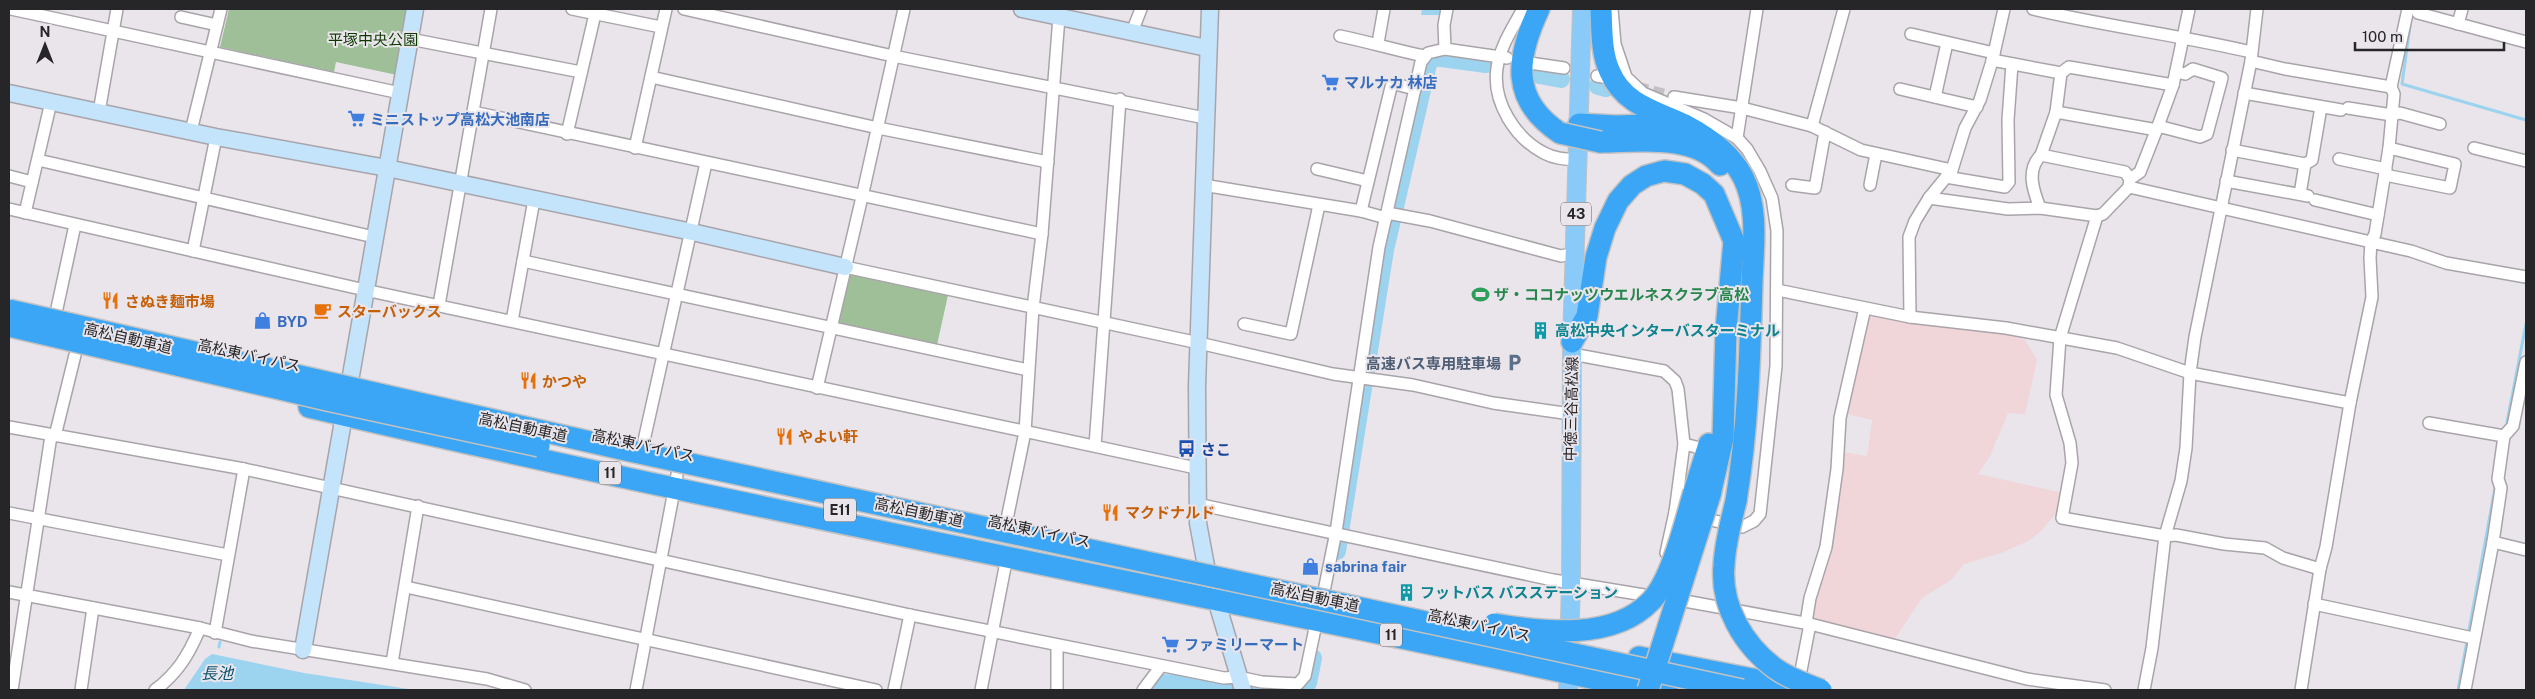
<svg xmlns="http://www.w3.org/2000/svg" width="2535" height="699" viewBox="0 0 2535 699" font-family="'Public Sans','Noto Sans JP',sans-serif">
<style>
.industrial{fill:#f0d5d9}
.green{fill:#9fbf98}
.water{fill:#9cd3ef}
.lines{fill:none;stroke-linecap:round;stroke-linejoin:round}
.stream{stroke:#9cd3ef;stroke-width:3}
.river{stroke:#9cd3ef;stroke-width:18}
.street-tunnel{stroke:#c3bfc4;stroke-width:11;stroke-dasharray:11 5.5;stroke-linecap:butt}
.street-casing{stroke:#a9a4aa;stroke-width:14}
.secondary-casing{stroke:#a9a4aa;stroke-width:19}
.primary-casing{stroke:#c2c2c3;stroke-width:20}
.highway-casing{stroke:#c2c2c3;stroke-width:24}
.street{stroke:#fff;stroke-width:11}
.secondary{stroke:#c4e4fc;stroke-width:16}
.primary{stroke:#89caf9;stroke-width:18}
.highway{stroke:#3ba6f5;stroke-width:21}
.highway-bridge-casing{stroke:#c2c2c3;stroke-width:24;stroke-linecap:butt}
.highway-bridge{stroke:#3ba6f5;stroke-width:21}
.labels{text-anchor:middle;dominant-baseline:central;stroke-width:4;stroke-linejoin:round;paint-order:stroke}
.shield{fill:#eae5eb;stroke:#615f62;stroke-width:1}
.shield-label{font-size:14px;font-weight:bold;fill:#262527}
.park-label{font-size:15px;fill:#0c3a00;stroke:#eae5eb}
.shop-label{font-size:15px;font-weight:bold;fill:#366cbe;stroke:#eae5eb;text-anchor:start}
.leisure-label{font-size:15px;font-weight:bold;fill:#27864d;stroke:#eae5eb;text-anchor:start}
.food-label{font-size:15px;font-weight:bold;fill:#c56008;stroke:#eae5eb;text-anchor:start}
.culture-label{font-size:15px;font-weight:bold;fill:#0d838f;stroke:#eae5eb;text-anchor:start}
.street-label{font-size:15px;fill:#262527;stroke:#eae5eb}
.service-label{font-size:15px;font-weight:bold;fill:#4e5e75;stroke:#eae5eb;text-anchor:end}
.transit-label{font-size:15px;font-weight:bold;fill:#164399;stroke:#eae5eb;text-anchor:start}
.water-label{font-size:16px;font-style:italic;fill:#09516e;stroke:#eae5eb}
</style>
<rect width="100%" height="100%" fill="#eae5eb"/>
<polygon class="industrial" points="1869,314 2007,333 2025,340 2037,360 2025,414 2008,413 1990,456 1978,474 2063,493 2058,511 2041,531 2028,541 2001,553 1964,564 1951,580 1922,598 1892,643 1811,620 1842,452 1867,456 1872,420 1847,414"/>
<g class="green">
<polygon points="229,9 409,9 397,75 336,62 334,72 220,47"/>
<polygon points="850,274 948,295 937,345 839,323"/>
</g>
<g class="water">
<polygon points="1422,9 1442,9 1441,15 1421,15"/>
<polygon points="212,654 304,673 415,690 184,690 205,659"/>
</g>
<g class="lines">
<g class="stream">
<polyline points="2410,26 2402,84 2526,120"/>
<polyline points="2507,422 2526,324"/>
<polyline points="219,647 220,642"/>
<polyline points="2458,690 2495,488"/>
</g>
<g class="river">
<polyline points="1534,74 1561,79"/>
<polyline points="1598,86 1606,88"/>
<polyline points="1337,551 1385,250 1428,64 1434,57 1486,64"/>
<polyline points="1149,690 1156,683 1162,683 1300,689 1308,683 1313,658"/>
</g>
<polyline class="street-tunnel" points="1637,87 1674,97"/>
<defs>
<g id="street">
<polyline points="11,9 400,93"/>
<polyline points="572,9 661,27"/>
<polyline points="684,9 893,56 1205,118"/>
<path d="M1523,9C1513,27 1500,47 1497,68C1492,102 1515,138 1544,153C1555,159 1566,159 1578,160"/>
<polyline points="1612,9 1615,44 1626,77 1643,93 1704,119 1737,138 1747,149 1760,171 1772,198 1777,231 1776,366 1760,514 1754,521 1742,527 1675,512 1666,553"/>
<path d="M2033,9C2105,26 2178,35 2251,52"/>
<polyline points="2418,13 2526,42"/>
<polyline points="181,17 217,25"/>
<polyline points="2458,24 2462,9"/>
<polyline points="1132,32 1141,9"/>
<polyline points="1911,34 1994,53"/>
<path d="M1340,36C1369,42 1395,50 1424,56"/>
<polyline points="410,39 581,72"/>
<polyline points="1378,43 1384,9"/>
<polyline points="1445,49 1444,25 1447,9"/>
<polyline points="1992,60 2061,73 2069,67 2173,85 2189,9"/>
<polyline points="2251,61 2285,69 2391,87"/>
<polyline points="1530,63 1564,68"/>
<polyline points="1597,76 1603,77"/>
<polyline points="651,77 878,128 1048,162"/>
<polyline points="2173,85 2158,126 2200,137 2207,134 2222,78 2193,69 2185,74 2176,72"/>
<polyline points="1900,89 1977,107"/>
<polyline points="2244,93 2341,110"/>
<polyline points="1674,97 1742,108 1812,126 1861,150 1952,170"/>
<polyline points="1935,97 1947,43"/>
<polyline points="2348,108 2392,115 2400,113 2440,124"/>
<polyline points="99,112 117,9"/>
<polyline points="473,112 1042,234"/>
<polyline points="2056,112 2157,130"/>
<polyline points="1812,126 1844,9"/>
<polyline points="191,131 221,9"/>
<polyline points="567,134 595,14"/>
<polyline points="1737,138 1757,9"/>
<polyline points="635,148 666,9"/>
<polyline points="2474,148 2526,161"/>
<polyline points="2232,150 2305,164"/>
<polyline points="2041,155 2056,112 2061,73"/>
<polyline points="2339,159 2386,169"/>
<polyline points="38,160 374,237"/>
<polyline points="1317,169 1368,181"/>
<polyline points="2385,175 2450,188 2455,164 2389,148"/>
<polyline points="9,176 32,182"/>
<polyline points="1946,177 2005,187 2009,182 2008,120 2012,64"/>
<polyline points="2226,181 2308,196"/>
<polyline points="1203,185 1361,211 1386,218"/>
<polyline points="1792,185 1815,188 1825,132"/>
<polyline points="1870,185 1876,154"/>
<polyline points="2129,186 2130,179 2140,172 2158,126"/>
<polyline points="2300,194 2305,164 2312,160 2321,107"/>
<polyline points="1929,198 2008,209 2040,208 2097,216 2103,214 2129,187 2371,242 2375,234 2389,148 2394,94 2391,87 2408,9"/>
<polyline points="2315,200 2378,215"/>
<path d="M2040,208C2033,190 2026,170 2041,155L2125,172L2130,179"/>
<polyline points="9,209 365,290 1196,468"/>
<polyline points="1361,211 1391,87 1395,84 1415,89"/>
<polyline points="25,213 51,102"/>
<polyline points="1387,213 1430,221 1561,256 1575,253"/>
<polyline points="2097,216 2060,338 2056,395 2070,443 2072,463 2062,518 2165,536 2176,535 2224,544 2265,548 2283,558 2320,569"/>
<polyline points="193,251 216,137"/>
<polyline points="523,261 1028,370"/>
<polyline points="845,267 1199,343 1333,374 1413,385 1493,403 1571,414"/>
<polyline points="1777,290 1910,317 2006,328 2117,348 2190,373 2350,403"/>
<polyline points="439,305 491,9"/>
<polyline points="56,313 75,225"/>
<polyline points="1910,317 1909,237 1915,221 1929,198 1952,170 1965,128 1980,100 1993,58 2004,9"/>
<polyline points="512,321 534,200"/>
<polyline points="1244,324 1291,334 1319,205"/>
<polyline points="1572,354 1664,371 1675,381 1678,389 1684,444 1675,512"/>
<polyline points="817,388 862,197 904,9"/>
<polyline points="2429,423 2504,436"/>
<polyline points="9,427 244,469 910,615 1224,678 1238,677 1262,682 1298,684 1305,676 1317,619"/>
<polyline points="55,436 76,351"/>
<polyline points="1684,444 1696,447"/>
<polyline points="643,445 706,163"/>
<polyline points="1095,446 1120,99"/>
<polyline points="1197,504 1553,580 1656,597"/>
<polyline points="9,513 228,555"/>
<polyline points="1006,524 1025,432 1033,308 1042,234 1059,17"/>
<polyline points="2493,542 2526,550"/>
<polyline points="406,587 876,690"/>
<polyline points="1324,591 1336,532 1379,247 1421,62 1428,53 1445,49 1507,58"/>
<polyline points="9,592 200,628 251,641 487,679 525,690"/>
<polyline points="1674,599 1810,624 2027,679 2105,690"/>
<polyline points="2314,604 2473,638"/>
<polyline points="1806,623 1810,598 1826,547 1837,469 1840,418 1865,308"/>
<polyline points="215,633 244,469"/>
<polyline points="1057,645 1057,690"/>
<polyline points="392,663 418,506"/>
<polyline points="1798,686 1810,624"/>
<polyline points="12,690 51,436"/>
<polyline points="81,690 93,608"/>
<path d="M155,690C178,673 189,654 200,628"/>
<polyline points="636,690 680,459"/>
<polyline points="894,690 910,615"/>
<polyline points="981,690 1007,557"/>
<polyline points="1143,690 1161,666"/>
<polyline points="2144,690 2152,648 2165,536 2181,481 2186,448 2190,373 2195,337 2251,61 2257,9"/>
<polyline points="2301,690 2320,569 2326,547 2350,403 2372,297 2370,258 2371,242 2411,251 2446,263 2526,277"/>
<polyline points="2465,690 2493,542 2501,488 2498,479 2504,436 2513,426 2526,362"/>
</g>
<g id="secondary">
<polyline points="1022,9 1207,48"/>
<polyline points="1210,9 1197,386 1198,523 1206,566 1243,690"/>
<polyline points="9,93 216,137 387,168 692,232 845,267"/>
<polyline points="303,650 415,9"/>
</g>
<polyline id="primary" points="1568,690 1571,582 1572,342 1582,9"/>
<g id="highway">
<path d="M1539,9C1516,58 1510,100 1560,133"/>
<path d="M1601,9C1602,29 1601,53 1610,72C1624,105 1656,111 1685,125C1708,137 1731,154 1743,177C1759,208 1753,249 1752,282C1750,356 1748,429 1736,501"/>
<polyline points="1579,124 1616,126 1676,124"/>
<path d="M1600,142C1636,142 1694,133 1720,165"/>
<polyline points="1572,342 1587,316 1596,257 1605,228 1618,201 1632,185 1646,176 1664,171 1685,174 1703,184 1714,194 1734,241 1726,330 1723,438 1710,495"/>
<path d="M309,407C753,511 1202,593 1647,690"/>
<polyline points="1694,492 1709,444"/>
<polyline points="1639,657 1808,690"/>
<polyline points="1664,688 1667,690"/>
</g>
</defs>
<use href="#street" class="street-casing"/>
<use href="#secondary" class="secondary-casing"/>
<use href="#primary" class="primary-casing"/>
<use href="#highway" class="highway-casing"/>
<use href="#street" class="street"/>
<use href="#secondary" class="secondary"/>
<use href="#primary" class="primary"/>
<use href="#highway" class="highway"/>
<defs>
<g id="highway-bridge">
<polyline points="1560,133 1600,142"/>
<polyline points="9,310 630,451 1742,690"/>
<polyline points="9,326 327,400 539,446"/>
<path d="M1736,501C1731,522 1725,543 1724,565C1720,606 1744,646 1776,669C1790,679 1806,684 1821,690"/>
<path d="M1494,624C1543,632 1613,641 1651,601C1672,579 1685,522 1694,492"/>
<polyline points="1648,690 1710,495"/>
</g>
</defs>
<use href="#highway-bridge" class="highway-bridge-casing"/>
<use href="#highway-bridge" class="highway-bridge"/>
</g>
<defs>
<symbol id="supermarket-bare" viewBox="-9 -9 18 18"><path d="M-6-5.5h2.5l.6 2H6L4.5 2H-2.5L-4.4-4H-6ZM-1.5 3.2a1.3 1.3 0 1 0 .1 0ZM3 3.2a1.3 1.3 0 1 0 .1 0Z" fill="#3f7fe0" stroke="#eae5eb" stroke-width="2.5" paint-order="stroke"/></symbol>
<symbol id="stadium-bare" viewBox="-9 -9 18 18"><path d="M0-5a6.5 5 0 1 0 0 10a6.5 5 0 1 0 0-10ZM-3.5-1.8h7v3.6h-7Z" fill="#2e9e5b" stroke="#eae5eb" stroke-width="2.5" paint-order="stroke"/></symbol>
<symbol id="restaurant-bare" viewBox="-9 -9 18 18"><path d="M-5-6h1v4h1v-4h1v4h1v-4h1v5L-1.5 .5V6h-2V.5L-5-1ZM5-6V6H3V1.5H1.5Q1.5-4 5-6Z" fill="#e8710a" stroke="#eae5eb" stroke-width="2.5" paint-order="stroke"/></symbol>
<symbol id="cafe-bare" viewBox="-9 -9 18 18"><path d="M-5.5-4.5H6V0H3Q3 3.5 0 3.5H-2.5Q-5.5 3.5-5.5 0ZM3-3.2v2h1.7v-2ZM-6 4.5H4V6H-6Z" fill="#e8710a" stroke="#eae5eb" stroke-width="2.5" paint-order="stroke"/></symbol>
<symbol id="shop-bare" viewBox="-9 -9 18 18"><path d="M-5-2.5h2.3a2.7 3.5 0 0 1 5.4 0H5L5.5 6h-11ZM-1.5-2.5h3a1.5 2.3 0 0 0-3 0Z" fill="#3f7fe0" stroke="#eae5eb" stroke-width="2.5" paint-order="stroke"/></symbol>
<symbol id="building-bare" viewBox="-9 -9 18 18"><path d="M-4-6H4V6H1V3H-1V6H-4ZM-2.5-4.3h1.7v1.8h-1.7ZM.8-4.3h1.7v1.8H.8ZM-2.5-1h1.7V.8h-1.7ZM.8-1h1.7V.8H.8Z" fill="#0f9aa8" stroke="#eae5eb" stroke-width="2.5" paint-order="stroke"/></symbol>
<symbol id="parking-bare" viewBox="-9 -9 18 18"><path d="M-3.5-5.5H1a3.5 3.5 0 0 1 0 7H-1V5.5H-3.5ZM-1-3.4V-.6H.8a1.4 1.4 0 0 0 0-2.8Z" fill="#5c6f8a" stroke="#eae5eb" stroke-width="2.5" paint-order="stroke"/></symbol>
<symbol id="bus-bare" viewBox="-9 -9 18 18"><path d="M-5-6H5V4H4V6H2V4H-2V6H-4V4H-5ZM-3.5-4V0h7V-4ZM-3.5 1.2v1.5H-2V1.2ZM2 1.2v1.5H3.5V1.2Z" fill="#1a4fb4" stroke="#eae5eb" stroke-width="2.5" paint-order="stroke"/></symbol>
</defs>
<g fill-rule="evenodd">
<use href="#supermarket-bare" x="1318" y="70" width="25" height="25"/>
<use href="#supermarket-bare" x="344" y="106" width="25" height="25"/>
<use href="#stadium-bare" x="1468" y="282" width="25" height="25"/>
<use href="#restaurant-bare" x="98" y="288" width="25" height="25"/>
<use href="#cafe-bare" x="310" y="298" width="25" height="25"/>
<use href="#shop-bare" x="250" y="308" width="25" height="25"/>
<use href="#building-bare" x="1528" y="318" width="25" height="25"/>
<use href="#parking-bare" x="1502" y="350" width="25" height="25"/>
<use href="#restaurant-bare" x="516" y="368" width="25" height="25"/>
<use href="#restaurant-bare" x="772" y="424" width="25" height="25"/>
<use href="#bus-bare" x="1174" y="436" width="25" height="25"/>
<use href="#restaurant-bare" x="1098" y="500" width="25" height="25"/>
<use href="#shop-bare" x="1298" y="554" width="25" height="25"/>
<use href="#building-bare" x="1394" y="580" width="25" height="25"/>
<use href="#supermarket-bare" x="1158" y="632" width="25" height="25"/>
</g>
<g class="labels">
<g class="shield">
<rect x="1561" y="202.5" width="30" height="23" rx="4"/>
<rect x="599" y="461.5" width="22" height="23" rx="4"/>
<rect x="824" y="498.5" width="32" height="23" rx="4"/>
<rect x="1380" y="623.5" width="22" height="23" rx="4"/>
</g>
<g class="shield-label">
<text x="1576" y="214">43</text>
<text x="610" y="473">11</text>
<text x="840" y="510">E11</text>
<text x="1391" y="635">11</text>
</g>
<g class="park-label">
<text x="373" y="39">平塚中央公園</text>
</g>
<g class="shop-label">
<text x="1344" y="82">マルナカ 林店</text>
<text x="370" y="119">ミニストップ高松大池南店</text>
<text x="277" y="321">BYD</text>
<text x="1325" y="566">sabrina fair</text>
<text x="1184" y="644">ファミリーマート</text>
</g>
<g class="leisure-label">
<text x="1494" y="294">ザ・ココナッツウエルネスクラブ高松</text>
</g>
<g class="food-label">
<text x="125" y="301">さぬき麺市場</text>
<text x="337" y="311">スターバックス</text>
<text x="542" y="381">かつや</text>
<text x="798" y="436">やよい軒</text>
<text x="1125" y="512">マクドナルド</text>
</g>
<g class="culture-label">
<text x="1555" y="330">高松中央インターバスターミナル</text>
<text x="1420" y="592">フットバス バスステーション</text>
</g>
<g class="street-label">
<text transform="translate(128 338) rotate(13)">高松自動車道</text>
<text transform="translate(249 355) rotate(12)">高松東バイパス</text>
<text transform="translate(1571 409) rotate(-89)">中徳三谷高松線</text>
<text transform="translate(523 427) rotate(12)">高松自動車道</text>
<text transform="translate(643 445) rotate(12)">高松東バイパス</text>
<text transform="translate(919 512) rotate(12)">高松自動車道</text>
<text transform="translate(1039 531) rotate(12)">高松東バイパス</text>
<text transform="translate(1315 597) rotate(12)">高松自動車道</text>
<text transform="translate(1479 625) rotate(12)">高松東バイパス</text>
</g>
<g class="service-label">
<text x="1501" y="363">高速バス専用駐車場</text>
</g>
<g class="transit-label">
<text x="1201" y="449">さこ</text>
</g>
<g class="water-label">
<text x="217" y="673">長池</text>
</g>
</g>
<rect width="2535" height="699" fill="none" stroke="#262527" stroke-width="20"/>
<g transform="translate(45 45)" stroke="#eae5eb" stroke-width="4" paint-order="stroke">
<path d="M0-4L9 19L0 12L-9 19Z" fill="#262527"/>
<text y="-8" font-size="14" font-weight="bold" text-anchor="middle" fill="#262527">N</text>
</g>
<path d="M2355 42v8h149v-8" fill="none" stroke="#262527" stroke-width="2.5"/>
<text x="2362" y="42" font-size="15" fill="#262527" stroke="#eae5eb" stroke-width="4" paint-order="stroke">100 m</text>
</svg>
